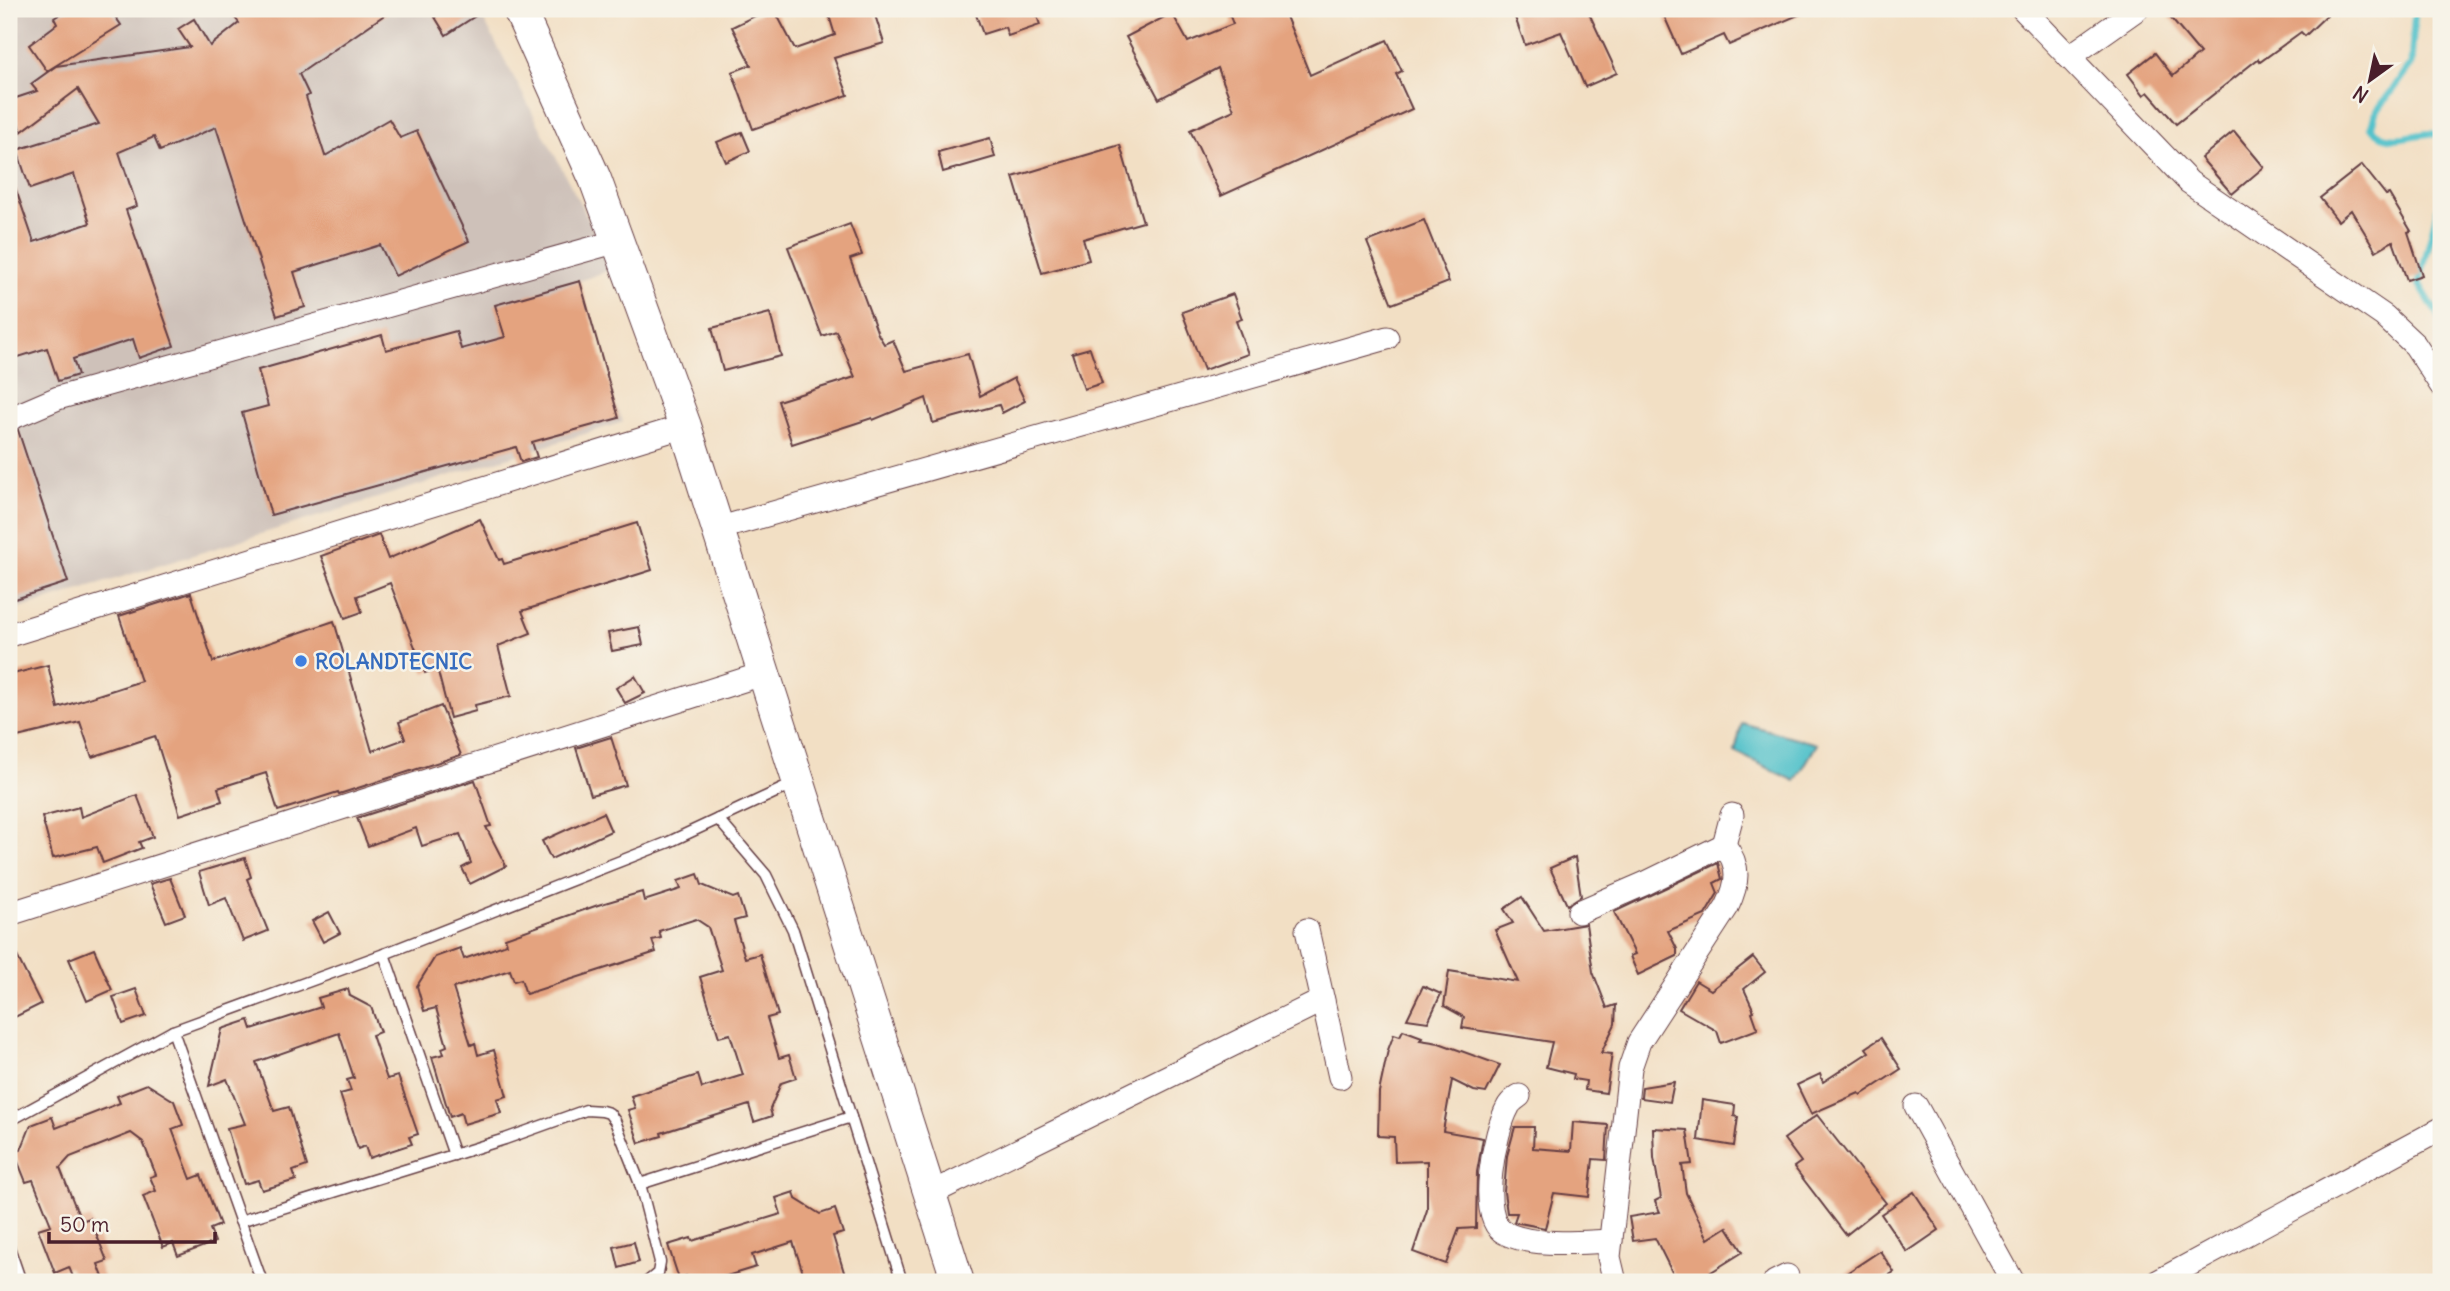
<svg xmlns="http://www.w3.org/2000/svg" width="2450" height="1291" viewBox="0 0 2450 1291" font-family="Delius,sans-serif">
<style>
.industrial{fill:#cec1b9}
.water{fill:#54c2cb;stroke:#4f707b;stroke-width:2}
.lines{fill:none;stroke-linecap:round;stroke-linejoin:round}
.stream{stroke:#54c2cb;stroke-width:7}
.building{fill:#e4a37f}
.service-casing{stroke:#633c42;stroke-width:13}
.minor-casing{stroke:#633c42;stroke-width:25}
.secondary-casing{stroke:#633c42;stroke-width:34}
.service{stroke:#fff;stroke-width:10}
.minor{stroke:#fff;stroke-width:23}
.secondary{stroke:#fff;stroke-width:32}
.shop-dot{fill:#3f7fe0;stroke:#f7f3e8;stroke-width:2.5}
.labels{text-anchor:middle;dominant-baseline:central;stroke-width:5;stroke-linejoin:round;paint-order:stroke}
.shop-label{font-size:21px;font-weight:bold;fill:#366cbe;stroke:#f7f3e8;text-anchor:start}
</style>
<rect width="100%" height="100%" fill="#f7f3e8"/>
<filter id="ink" filterUnits="userSpaceOnUse"><feTurbulence type="fractalNoise" baseFrequency=".0143" numOctaves="2"/><feDisplacementMap in="SourceGraphic" scale="14" xChannelSelector="R" yChannelSelector="G"/><feConvolveMatrix kernelMatrix="1 2 1 2 8 2 1 2 1" color-interpolation-filters="sRGB"/></filter>
<filter id="wash" filterUnits="userSpaceOnUse"><feTurbulence type="fractalNoise" baseFrequency=".00686" numOctaves="4" result="noise"/><feDisplacementMap in="SourceGraphic" scale="28" xChannelSelector="R" yChannelSelector="G"/><feGaussianBlur stdDeviation="1.57" result="paint"/><feColorMatrix in="noise" values="0 0 0 0 0 0 0 0 0 0 0 0 0 0 0 0 0 1.4 0 .05"/><feComposite in="paint" operator="in"/></filter>
<g filter="url(#wash)">
<rect width="100%" height="100%" fill="#f2dfc4"/>
<polygon class="industrial" points="9,9 478,9 614,268 564,287 623,422 9,612"/>
<polygon class="water" points="1742,723 1817,744 1795,781 1735,752"/>
<g class="lines">
<g class="stream">
<path d="M2415,9L2411,64L2375,114L2371,127C2393,152 2419,126 2441,136"/>
<polyline points="2441,196 2419,284 2441,320"/>
</g>
</g>
<g id="blocks">
<g class="building">
<polygon points="68,9 110,9 121,25 47,71 29,45 57,24 54,18"/>
<polygon points="228,9 393,9 299,74 309,95 306,97 325,156 389,119 400,138 417,131 469,241 395,276 380,245 294,272 305,307 277,316 216,127 160,151 154,137 119,152 137,206 126,210 174,346 139,358 133,339 73,359 78,375 58,381 47,348 9,360 9,179 12,178 34,242 90,223 74,174 30,189 17,150 99,124 78,89 21,132 10,100 37,91 31,84 56,66 190,47 178,29 194,19 210,46 239,23"/>
<polygon points="430,9 486,9 446,35"/>
<polygon points="769,9 774,9 795,49 835,35 827,9 873,9 884,43 834,58 848,95 753,129 732,72 751,65 732,27"/>
<polygon points="974,9 1048,9 1049,12 1037,16 1040,25 1008,36 1005,27 983,34"/>
<polygon points="1227,9 1283,9 1310,75 1387,40 1402,71 1396,74 1412,109 1221,196 1190,130 1234,110 1218,68 1159,99 1126,37 1172,13 1188,42 1233,24"/>
<polygon points="1512,9 1587,9 1617,73 1585,87 1561,32 1525,45"/>
<polygon points="1661,9 1812,9 1729,45 1724,35 1681,54"/>
<polygon points="2163,9 2333,9 2305,36 2301,32 2260,62 2258,59 2176,124 2148,92 2144,95 2128,74 2155,53 2173,76 2200,53"/>
<polygon points="2234,131 2264,167 2232,194 2201,158"/>
<polygon points="742,132 750,151 726,162 717,142"/>
<polygon points="990,138 995,157 943,172 938,152"/>
<polygon points="1120,145 1143,222 1083,239 1089,260 1042,273 1013,177"/>
<polygon points="2362,165 2386,195 2389,194 2411,231 2408,232 2422,275 2407,280 2393,241 2376,251 2351,210 2338,221 2320,198"/>
<polygon points="1424,220 1449,282 1392,304 1367,242"/>
<polygon points="850,224 862,255 850,259 878,334 884,344 893,340 906,371 968,354 980,396 1014,378 1025,401 1002,413 999,405 933,423 926,398 873,420 872,418 792,444 778,401 855,377 836,331 822,336 788,247"/>
<polygon points="580,281 619,418 532,442 537,457 521,462 516,447 271,515 242,413 268,406 258,370 382,335 386,350 456,331 461,349 505,337 495,305"/>
<polygon points="1233,294 1242,319 1236,321 1248,354 1204,370 1182,312"/>
<polygon points="770,313 781,356 723,371 712,328"/>
<polygon points="1090,348 1102,383 1084,389 1072,353"/>
<polygon points="18,430 68,582 9,601 9,433"/>
<polygon points="480,519 499,560 502,559 504,564 637,523 652,570 522,611 531,633 498,646 511,696 475,705 476,711 450,718 437,668 425,673 390,583 357,596 362,612 345,618 321,556 379,535 388,559"/>
<polygon points="191,593 213,662 334,621 372,751 405,739 399,722 441,706 461,755 339,794 338,792 278,811 266,773 218,788 222,801 180,815 155,736 92,757 80,722 9,739 9,675 48,665 58,708 141,681 119,616"/>
<polygon points="639,627 643,645 612,651 608,633"/>
<polygon points="635,676 645,693 625,703 616,688"/>
<polygon points="611,737 626,785 591,795 576,748"/>
<polygon points="475,780 491,826 486,827 506,866 470,884 462,868 471,863 460,834 422,846 416,828 368,846 357,818"/>
<polygon points="137,795 153,837 139,842 142,848 103,863 97,847 53,858 42,817 79,807 81,817"/>
<polygon points="603,813 611,831 551,859 542,841"/>
<polygon points="1575,857 1581,896 1567,905 1550,868"/>
<polygon points="245,858 251,877 247,879 268,931 243,941 226,898 209,905 199,872"/>
<polygon points="1718,863 1722,879 1714,883 1718,893 1705,915 1668,931 1677,949 1677,956 1638,975 1630,956 1635,954 1614,912"/>
<polygon points="698,874 702,885 733,898 738,896 745,918 734,921 745,958 760,954 778,1015 767,1018 779,1058 789,1055 796,1078 781,1083 770,1109 772,1116 754,1122 749,1105 661,1133 662,1136 639,1143 628,1110 635,1108 631,1096 698,1075 702,1088 743,1075 730,1034 719,1037 700,977 722,970 708,927 696,919 659,931 661,938 652,940 656,952 526,994 521,979 514,981 510,970 453,988 471,1045 475,1043 478,1055 494,1050 507,1096 497,1099 501,1113 464,1124 461,1113 450,1117 432,1057 444,1054 442,1048 447,1046 436,1008 424,1011 417,986 435,957 460,948 464,959 507,944 505,938 598,905 642,892 644,901 681,889 678,881"/>
<polygon points="170,878 185,915 166,922 150,884"/>
<polygon points="1522,897 1544,931 1586,924 1593,972 1607,1008 1616,1005 1615,1024 1601,1053 1612,1054 1606,1093 1585,1090 1586,1081 1573,1079 1574,1074 1546,1067 1552,1042 1462,1028 1464,1017 1444,1006 1449,971 1518,982 1495,930 1513,923 1504,909"/>
<polygon points="329,912 340,933 323,942 312,921"/>
<polygon points="9,940 41,1004 9,1020"/>
<polygon points="94,949 112,990 87,1001 69,959"/>
<polygon points="1753,957 1765,972 1744,989 1754,1011 1752,1012 1758,1029 1721,1043 1717,1031 1679,1009 1696,981 1711,990"/>
<polygon points="1423,986 1441,994 1428,1022 1407,1019"/>
<polygon points="136,989 146,1016 123,1024 113,997"/>
<polygon points="348,989 350,996 371,1007 380,1032 372,1035 387,1079 398,1076 418,1134 409,1137 412,1144 369,1158 365,1146 358,1149 340,1094 351,1091 347,1080 354,1078 339,1033 256,1062 274,1111 289,1107 307,1166 293,1171 296,1180 262,1190 258,1180 244,1184 227,1128 245,1124 227,1079 209,1086 222,1029 249,1020 252,1029 321,1007 318,998"/>
<polygon points="1403,1030 1422,1037 1420,1040 1439,1043 1500,1065 1486,1093 1474,1091 1452,1080 1443,1131 1483,1138 1477,1172 1476,1228 1459,1229 1446,1264 1413,1252 1427,1210 1427,1161 1395,1162 1394,1137 1378,1136 1379,1092 1388,1050 1394,1034 1400,1036"/>
<polygon points="1881,1038 1901,1069 1861,1095 1859,1093 1811,1114 1797,1085 1820,1074 1823,1082 1869,1052 1866,1048"/>
<polygon points="1674,1082 1670,1102 1641,1098 1642,1087"/>
<polygon points="147,1084 174,1101 183,1125 172,1129 191,1179 201,1175 220,1225 210,1229 215,1242 178,1256 173,1243 163,1247 143,1196 156,1191 150,1177 156,1175 143,1142 131,1133 70,1157 60,1168 81,1221 90,1218 107,1261 98,1264 105,1282 75,1282 69,1267 55,1273 38,1229 51,1225 33,1180 26,1182 14,1152 21,1150 31,1125 52,1117 56,1128 120,1103 117,1096"/>
<polygon points="1702,1100 1735,1105 1734,1116 1738,1117 1734,1146 1698,1140"/>
<polygon points="1817,1115 1886,1203 1846,1235 1794,1167 1801,1162 1784,1139"/>
<polygon points="1573,1122 1608,1125 1606,1160 1593,1159 1589,1197 1554,1193 1545,1228 1514,1222 1517,1213 1507,1213 1504,1192 1507,1156 1515,1127 1534,1127 1533,1148 1571,1151"/>
<polygon points="1653,1128 1687,1130 1692,1164 1682,1165 1686,1193 1708,1239 1727,1227 1743,1252 1708,1274 1714,1282 1677,1282 1655,1238 1633,1241 1629,1217 1660,1212 1655,1201 1661,1198 1654,1158"/>
<polygon points="794,1192 796,1199 820,1214 835,1209 843,1233 833,1236 847,1282 806,1282 793,1242 752,1255 756,1267 707,1282 688,1282 686,1276 679,1279 668,1245 691,1238 692,1241 781,1214 776,1198"/>
<polygon points="1914,1192 1939,1230 1907,1252 1881,1214"/>
<polygon points="634,1242 639,1262 619,1268 614,1247"/>
<polygon points="1880,1251 1894,1272 1878,1282 1833,1282"/>
</g>
</g>
</g>
<g filter="url(#ink)">
<use href="#blocks" fill-opacity="0" stroke="#633c42" stroke-width="2"/>
<g class="lines">
<defs>
<g id="service">
<polyline points="718,819 766,875 793,930 902,1282"/>
<polyline points="384,954 454,1155"/>
<polyline points="173,1031 262,1282"/>
<polyline points="9,1121 173,1031 384,954 669,842 795,783"/>
<polyline points="640,1184 851,1117"/>
<polyline points="240,1221 505,1139 586,1110 602,1111 609,1113 615,1121 640,1184 660,1262 658,1273 647,1282"/>
<polyline points="9,1247 21,1282"/>
</g>
<g id="minor">
<polyline points="2023,9 2189,182 2384,316 2415,345 2441,385"/>
<polyline points="2069,57 2137,9"/>
<polyline points="9,419 58,398 618,241"/>
<polyline points="717,529 1387,338"/>
<polyline points="9,635 685,426"/>
<polyline points="1724,845 1732,815"/>
<path d="M1579,912L1646,883L1724,845C1741,866 1738,884 1727,907L1639,1042L1630,1068L1609,1257L1615,1282"/>
<polyline points="9,914 762,674"/>
<polyline points="1307,930 1340,1077"/>
<path d="M1519,1096C1515,1099 1510,1102 1508,1107C1495,1130 1476,1218 1505,1233C1533,1247 1580,1242 1611,1241"/>
<polyline points="1916,1106 2013,1282"/>
<polyline points="930,1194 1323,1000"/>
<polyline points="1775,1282 1787,1276"/>
<polyline points="2157,1282 2441,1129"/>
</g>
<polyline id="secondary" points="519,9 595,179 685,426 958,1282"/>
</defs>
<use href="#service" class="service-casing"/>
<use href="#minor" class="minor-casing"/>
<use href="#secondary" class="secondary-casing"/>
<use href="#service" class="service"/>
<use href="#minor" class="minor"/>
<use href="#secondary" class="secondary"/>
</g>
</g>
<circle class="shop-dot" cx="301" cy="661" r="7"/>
<g class="labels">
<g class="shop-label">
<text x="315" y="661">ROLANDTECNIC</text>
</g>
</g>
<rect width="2450" height="1291" fill="none" stroke="#f7f3e8" stroke-width="35"/>
<g transform="translate(2370 80) rotate(213)" stroke="#f7f3e8" stroke-width="5" paint-order="stroke">
<path d="M0-5L12 26L0 18L-12 26Z" fill="#4a1f2b"/>
<text y="-10" font-size="19" font-weight="bold" text-anchor="middle" fill="#4a1f2b">N</text>
</g>
<path d="M49 1232v10h166v-10" fill="none" stroke="#4a1f2b" stroke-width="3.5"/>
<text x="60" y="1232" font-size="21" fill="#4a1f2b" stroke="#f7f3e8" stroke-width="5" paint-order="stroke">50 m</text>
</svg>
